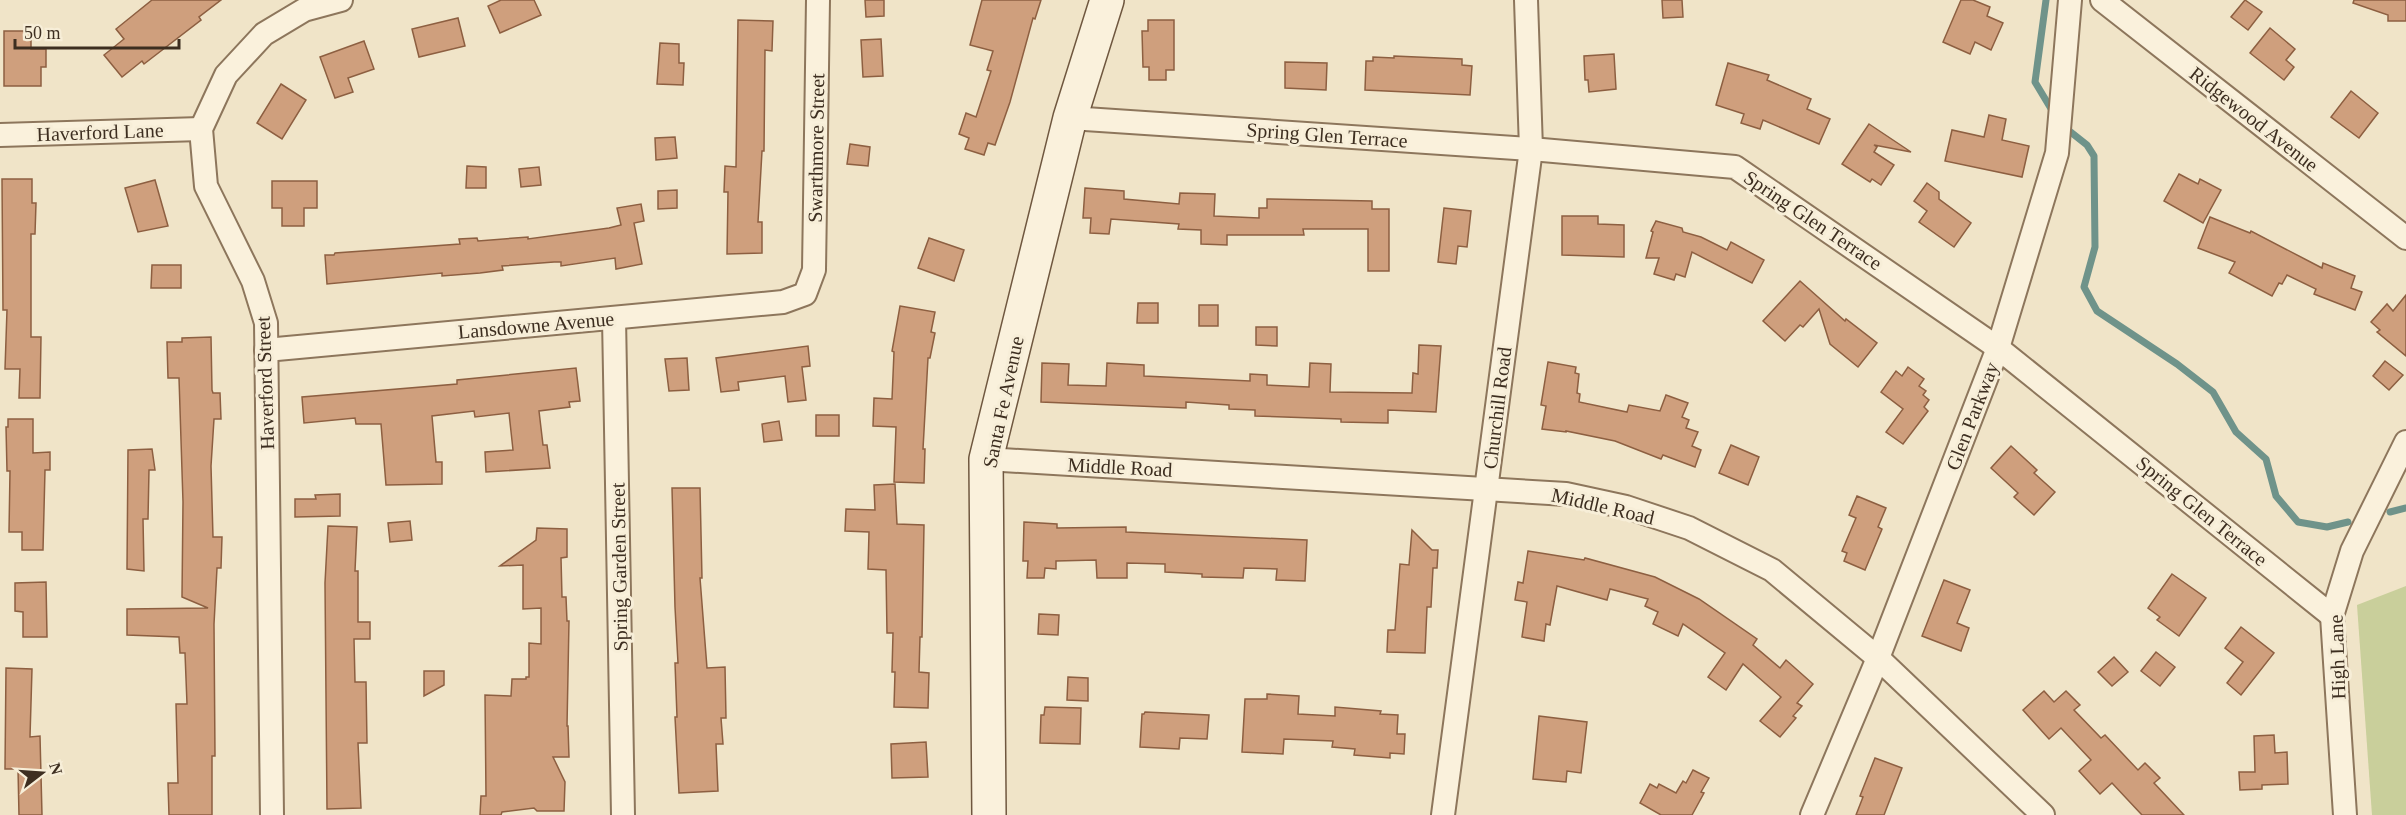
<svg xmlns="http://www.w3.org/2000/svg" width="2406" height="815" viewBox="0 0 2406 815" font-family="'Times New Roman',serif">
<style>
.green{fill:#c9cf9b}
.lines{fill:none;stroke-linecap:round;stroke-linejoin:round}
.stream{stroke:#6f938a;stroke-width:7}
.building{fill:#cf9f7d;stroke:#8d5f41;stroke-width:1.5}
.minor-casing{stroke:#8d765c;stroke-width:26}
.secondary-casing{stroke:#6f573f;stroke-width:36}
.minor{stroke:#faf1dc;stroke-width:22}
.secondary{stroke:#faf1dc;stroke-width:33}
.labels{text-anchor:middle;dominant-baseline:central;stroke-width:6;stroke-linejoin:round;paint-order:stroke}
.street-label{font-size:20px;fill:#3d2e20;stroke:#f7eed8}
</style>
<rect width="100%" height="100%" fill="#f0e4c8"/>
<polygon class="green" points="2406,586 2406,815 2372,815 2357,605"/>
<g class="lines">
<g class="stream">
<polyline points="2046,0 2035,82 2053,112"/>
<polyline points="2063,126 2087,145 2094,156 2095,247 2084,287 2097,311 2177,364 2213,392 2236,432 2266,459 2276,496 2298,522 2327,527 2348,522"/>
<polyline points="2390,512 2406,508"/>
</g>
</g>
<g class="building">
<polygon points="152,0 221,0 199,17 201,20 144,64 142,61 122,77 104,55 124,39 116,29"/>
<polygon points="501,0 534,0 541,15 500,33 488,6"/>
<polygon points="865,0 884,0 884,16 866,17"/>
<polygon points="982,0 1041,0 1035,19 1033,18 1010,102 995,145 988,143 984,155 965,149 969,138 959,134 966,113 976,117 991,71 987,70 993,51 970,45"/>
<polygon points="1662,0 1682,0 1683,17 1663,18"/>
<polygon points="1961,0 1973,0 1990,7 1987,16 2003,23 1991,50 1975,42 1970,54 1943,42"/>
<polygon points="2245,0 2262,12 2248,30 2231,17"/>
<polygon points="2354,0 2406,0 2406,21 2388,21 2388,15 2353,3"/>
<polygon points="458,18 465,46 419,57 412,29"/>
<polygon points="738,20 773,21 772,51 765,50 764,151 762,151 758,222 762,222 762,253 727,254 728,192 724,192 725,166 736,167"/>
<polygon points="1148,20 1174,20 1174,70 1166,70 1166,80 1149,80 1149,67 1143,67 1142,31 1148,31"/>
<polygon points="2270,28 2295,49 2286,60 2294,67 2284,80 2250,53"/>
<polygon points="4,31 31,31 31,49 46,49 46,67 41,67 41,86 4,86"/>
<polygon points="881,39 883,76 863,77 861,40"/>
<polygon points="364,41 374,69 348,78 353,92 335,98 320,57"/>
<polygon points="660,43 679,44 679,63 684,63 683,85 657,84"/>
<polygon points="1614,54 1616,89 1589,92 1588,80 1585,80 1584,56"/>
<polygon points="1394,56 1462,59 1462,65 1472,66 1470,95 1365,90 1366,61 1373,61 1373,57 1394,58"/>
<polygon points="1285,62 1327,63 1326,90 1285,88"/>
<polygon points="1728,63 1769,75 1767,80 1811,99 1807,109 1830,119 1819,144 1763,120 1760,129 1741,123 1744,114 1716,105"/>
<polygon points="281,84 306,100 282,139 257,123"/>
<polygon points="2351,91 2378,113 2359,138 2331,117"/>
<polygon points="1989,115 2006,119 2002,140 2029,146 2022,177 1945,161 1952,130 1984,137"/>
<polygon points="1869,124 1911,152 1874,145 1877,147 1874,152 1894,165 1881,185 1872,179 1870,182 1842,164"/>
<polygon points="675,137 677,158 656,160 655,138"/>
<polygon points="850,144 870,147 868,166 847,164"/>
<polygon points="467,166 486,167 486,188 466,188"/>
<polygon points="539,167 541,185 521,187 519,169"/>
<polygon points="2179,174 2198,184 2200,179 2221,190 2203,223 2164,201"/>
<polygon points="2,179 32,179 32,203 36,203 35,234 31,234 31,337 41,337 40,398 19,398 20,369 5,369 7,310 3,310"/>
<polygon points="155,180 168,226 138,232 125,188"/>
<polygon points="272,181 317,181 317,208 304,208 304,226 282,226 282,208 272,208"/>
<polygon points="1927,183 1939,192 1939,199 1971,223 1954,247 1919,222 1927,211 1914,201"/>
<polygon points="1085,188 1124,191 1124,199 1179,204 1180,193 1215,194 1214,216 1259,218 1259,208 1267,208 1267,199 1372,201 1372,209 1389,209 1389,271 1368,271 1368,229 1303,229 1304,235 1227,235 1227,245 1201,244 1201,230 1178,229 1179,224 1111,219 1109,234 1090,233 1091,218 1083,218"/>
<polygon points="677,190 677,208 658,209 658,191"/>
<polygon points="641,204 644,221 634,223 642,264 616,269 615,258 561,266 561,262 554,262 502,266 503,270 480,273 442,276 442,273 327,284 325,255 334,255 335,253 460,244 459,239 477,238 478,241 528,237 528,239 609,228 621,225 617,208"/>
<polygon points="1444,208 1471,211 1467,247 1458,246 1456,264 1438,262"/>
<polygon points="1562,216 1598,216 1598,224 1624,225 1624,257 1562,255"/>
<polygon points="2210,217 2250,233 2251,231 2322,268 2323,263 2355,276 2351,288 2362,292 2355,310 2314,294 2316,289 2287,275 2282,284 2279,283 2272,296 2229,273 2235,262 2198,248"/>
<polygon points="1656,221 1682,228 1683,232 1701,237 1727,250 1731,242 1764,260 1752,283 1692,252 1685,277 1676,274 1674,280 1654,274 1659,258 1646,258 1653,232 1651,231"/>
<polygon points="929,238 964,250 954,281 918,268"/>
<polygon points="152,265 181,265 181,288 151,288"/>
<polygon points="1800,281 1845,321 1846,319 1877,343 1858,367 1830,344 1819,309 1803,327 1800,325 1785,341 1763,321"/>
<polygon points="2406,295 2406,356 2377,332 2380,330 2371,322 2387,304 2393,311"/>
<polygon points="1138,303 1158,303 1158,323 1137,323"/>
<rect x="1199" y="305" width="19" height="21"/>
<polygon points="900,306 935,312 931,332 935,333 930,358 928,358 923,449 925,449 924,483 894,482 896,427 873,426 874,398 892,399 894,352 892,351"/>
<polygon points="1256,327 1277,327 1277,346 1256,345"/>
<polygon points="211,337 212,390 213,393 220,393 221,419 214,419 211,466 213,537 222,537 221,568 217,568 214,624 215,756 212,756 212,815 169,815 168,783 178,783 176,704 187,704 185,653 180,653 179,637 127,635 127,609 208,608 182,597 183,502 179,378 168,378 167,342 182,342 182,338"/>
<polygon points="1419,345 1441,346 1436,412 1388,410 1388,423 1341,422 1341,419 1255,416 1255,410 1229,409 1229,405 1186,402 1186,408 1041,402 1042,363 1069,364 1068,385 1106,386 1107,363 1144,365 1144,376 1250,381 1250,374 1267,375 1267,385 1309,387 1310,363 1331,364 1330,392 1412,393 1413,373 1418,374"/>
<polygon points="808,346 810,366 802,367 806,400 788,402 785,376 738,382 739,390 721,392 716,358"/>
<polygon points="687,358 689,390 669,391 665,359"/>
<polygon points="2385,361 2403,375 2389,390 2373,376"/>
<polygon points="1548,362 1576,367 1575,373 1579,374 1577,393 1580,394 1579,402 1627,412 1629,405 1660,411 1666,395 1688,403 1682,417 1689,420 1686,428 1698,432 1692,446 1701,450 1695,467 1663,455 1661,459 1615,441 1566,431 1566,432 1542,429 1546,406 1541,405"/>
<polygon points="1908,367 1924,379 1919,386 1926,391 1923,395 1929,400 1924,407 1928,411 1903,444 1886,432 1903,409 1881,392 1896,371 1902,376"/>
<polygon points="576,368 580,401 569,402 570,407 539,411 543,445 547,445 550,468 486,472 485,452 513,450 509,413 475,417 474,411 432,416 436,462 442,462 442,484 386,485 381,424 356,424 355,418 304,423 302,397 457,384 457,380"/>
<rect x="816" y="415" width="23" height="21"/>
<polygon points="8,419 33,419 33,453 50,452 50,470 45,470 43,550 22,550 22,532 9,532 10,471 7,471 6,427 8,427"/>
<polygon points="779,421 782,440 764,442 762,424"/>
<polygon points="1731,445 1759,457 1748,485 1719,473"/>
<polygon points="2011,446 2037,470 2034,473 2055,492 2034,515 2014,497 2018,493 1991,468"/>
<polygon points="152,449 155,470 149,470 148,519 143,519 144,571 127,569 128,450"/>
<polygon points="895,484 897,524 924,525 922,637 920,637 919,672 929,673 928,708 894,707 895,672 892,672 893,633 887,633 886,570 868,569 869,532 845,531 846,509 875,510 874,485"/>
<polygon points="672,488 700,488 702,578 700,578 707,668 725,667 726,718 721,718 723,744 716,744 718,791 679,793 675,717 677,717 675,663 678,663 675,607"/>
<polygon points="340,494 340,516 295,517 295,499 316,499 315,495"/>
<polygon points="1857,496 1886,508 1878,527 1882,529 1865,570 1844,561 1847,553 1842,551 1856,518 1849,515"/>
<polygon points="410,521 412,540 390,542 388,523"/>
<polygon points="1024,522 1057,524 1057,528 1126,527 1126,532 1307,540 1305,581 1276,580 1277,569 1244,568 1243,578 1202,577 1202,574 1165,572 1165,564 1127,563 1127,578 1097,578 1096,560 1056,561 1056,569 1045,568 1044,578 1027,578 1028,561 1023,561"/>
<polygon points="328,526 357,527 355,571 358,571 358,622 370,622 370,639 354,639 355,682 366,682 367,743 358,743 361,808 327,809 325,583"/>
<polygon points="537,528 567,529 567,557 561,558 562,597 566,597 567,621 569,621 567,726 568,726 569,757 553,757 565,782 564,811 537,811 534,808 502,812 501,815 480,815 481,796 486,796 485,695 511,696 512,679 526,679 526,677 529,677 529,643 541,644 541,608 523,609 523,565 500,566 536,540"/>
<polygon points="1412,530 1432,550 1438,550 1437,568 1433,568 1431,607 1427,607 1425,653 1387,652 1388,630 1395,630 1400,564 1409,565"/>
<polygon points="1528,551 1584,560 1585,558 1655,577 1699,599 1757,639 1753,645 1780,668 1786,660 1813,684 1797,703 1802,706 1793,716 1796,718 1780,737 1760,721 1781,697 1743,664 1726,690 1708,677 1725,653 1683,624 1678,636 1653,624 1658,612 1645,606 1648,599 1610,589 1607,600 1557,586 1550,625 1546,624 1544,641 1522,637 1527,602 1515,600 1518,582 1523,583"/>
<polygon points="2172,574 2206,598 2179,636 2157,620 2160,617 2148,608"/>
<polygon points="1944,580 1970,590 1957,623 1969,628 1961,651 1922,636"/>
<polygon points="46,582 47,637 23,637 23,612 15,611 15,583"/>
<polygon points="1039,614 1059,615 1058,635 1038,634"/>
<polygon points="2241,627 2274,653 2241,695 2227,683 2243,662 2225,648"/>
<polygon points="2156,652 2175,667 2160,686 2141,671"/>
<polygon points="2114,657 2128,672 2112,686 2098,672"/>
<polygon points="6,668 32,669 30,737 40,736 42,815 19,815 18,769 5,769"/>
<polygon points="424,671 444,671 444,685 424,696"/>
<polygon points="1068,677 1088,678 1088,701 1067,700"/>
<polygon points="2044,691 2054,702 2066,691 2080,705 2074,710 2101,738 2105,735 2138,770 2145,763 2160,778 2154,783 2184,815 2142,815 2112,783 2100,794 2079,771 2091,760 2061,728 2049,739 2023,710"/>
<polygon points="1267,694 1299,696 1298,714 1335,716 1335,707 1381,711 1380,714 1398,715 1397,734 1405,734 1404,754 1390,753 1390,758 1354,755 1355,749 1332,747 1333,741 1284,739 1283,754 1242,752 1245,699 1267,699"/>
<polygon points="1045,707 1081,708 1080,744 1040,743 1041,715 1044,715"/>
<polygon points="1145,712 1209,715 1207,739 1180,738 1179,749 1140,747 1142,714 1144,714"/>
<polygon points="1539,716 1587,722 1581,773 1567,771 1566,782 1533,779"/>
<polygon points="2274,735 2275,753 2287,752 2288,784 2262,785 2262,789 2240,790 2239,772 2255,772 2254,736"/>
<polygon points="926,742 928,777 892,778 891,744"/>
<polygon points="1875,758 1902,768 1884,815 1856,815 1863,797 1860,796"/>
<polygon points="1693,770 1709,778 1701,792 1704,793 1692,815 1661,815 1640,803 1650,784 1657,788 1659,784 1676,793 1683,781 1686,783"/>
</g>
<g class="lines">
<defs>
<g id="minor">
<polyline points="2102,0 2406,238"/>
<polyline points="1070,118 1531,149 1735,167 1998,348 2332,616"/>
<polyline points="0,135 201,129"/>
<polyline points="614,318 623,815"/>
<polyline points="266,350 783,302 805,294 814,270 818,0"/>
<polyline points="986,459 1566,494 1626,507 1689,528 1772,570 1878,658 2043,815"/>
<polyline points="272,815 266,323 253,281 206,186 201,129 226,75 264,34 304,10 341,0"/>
<polyline points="1443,815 1531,149 1526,0"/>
<polyline points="1812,815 1878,658 1998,348 2057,153 2070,0"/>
<polyline points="2345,815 2332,616 2352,551 2406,442"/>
</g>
<polyline id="secondary" points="989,815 986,459 1070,118 1107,0"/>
</defs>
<use href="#minor" class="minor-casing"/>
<use href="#secondary" class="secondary-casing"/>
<use href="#minor" class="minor"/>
<use href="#secondary" class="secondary"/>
</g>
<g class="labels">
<g class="street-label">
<text transform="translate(2254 119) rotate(38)">Ridgewood Avenue</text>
<text transform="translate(100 132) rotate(-2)">Haverford Lane</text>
<text transform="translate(1327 135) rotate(4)">Spring Glen Terrace</text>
<text transform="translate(816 148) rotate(-89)">Swarthmore Street</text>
<text transform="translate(1813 220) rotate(34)">Spring Glen Terrace</text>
<text transform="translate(536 325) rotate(-5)">Lansdowne Avenue</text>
<text transform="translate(265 383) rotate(-92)">Haverford Street</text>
<text transform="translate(1003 402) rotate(-78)">Santa Fe Avenue</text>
<text transform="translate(1497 408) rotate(-83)">Churchill Road</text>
<text transform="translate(1972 416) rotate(-69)">Glen Parkway</text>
<text transform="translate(1120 467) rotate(3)">Middle Road</text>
<text transform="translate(1603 506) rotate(13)">Middle Road</text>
<text transform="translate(2202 511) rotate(39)">Spring Glen Terrace</text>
<text transform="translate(619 567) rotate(-91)">Spring Garden Street</text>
<text transform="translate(2337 657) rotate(-92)">High Lane</text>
</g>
</g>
<g transform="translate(42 773) rotate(73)" stroke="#f7eed8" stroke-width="4.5" paint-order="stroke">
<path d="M0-4.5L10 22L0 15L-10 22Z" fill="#3d2e20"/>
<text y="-9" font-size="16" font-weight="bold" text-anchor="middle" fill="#3d2e20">N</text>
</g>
<path d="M15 39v9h164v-9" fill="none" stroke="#3d2e20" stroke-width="3"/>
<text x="24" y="39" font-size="18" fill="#3d2e20" stroke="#f7eed8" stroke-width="4.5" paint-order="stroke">50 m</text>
</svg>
